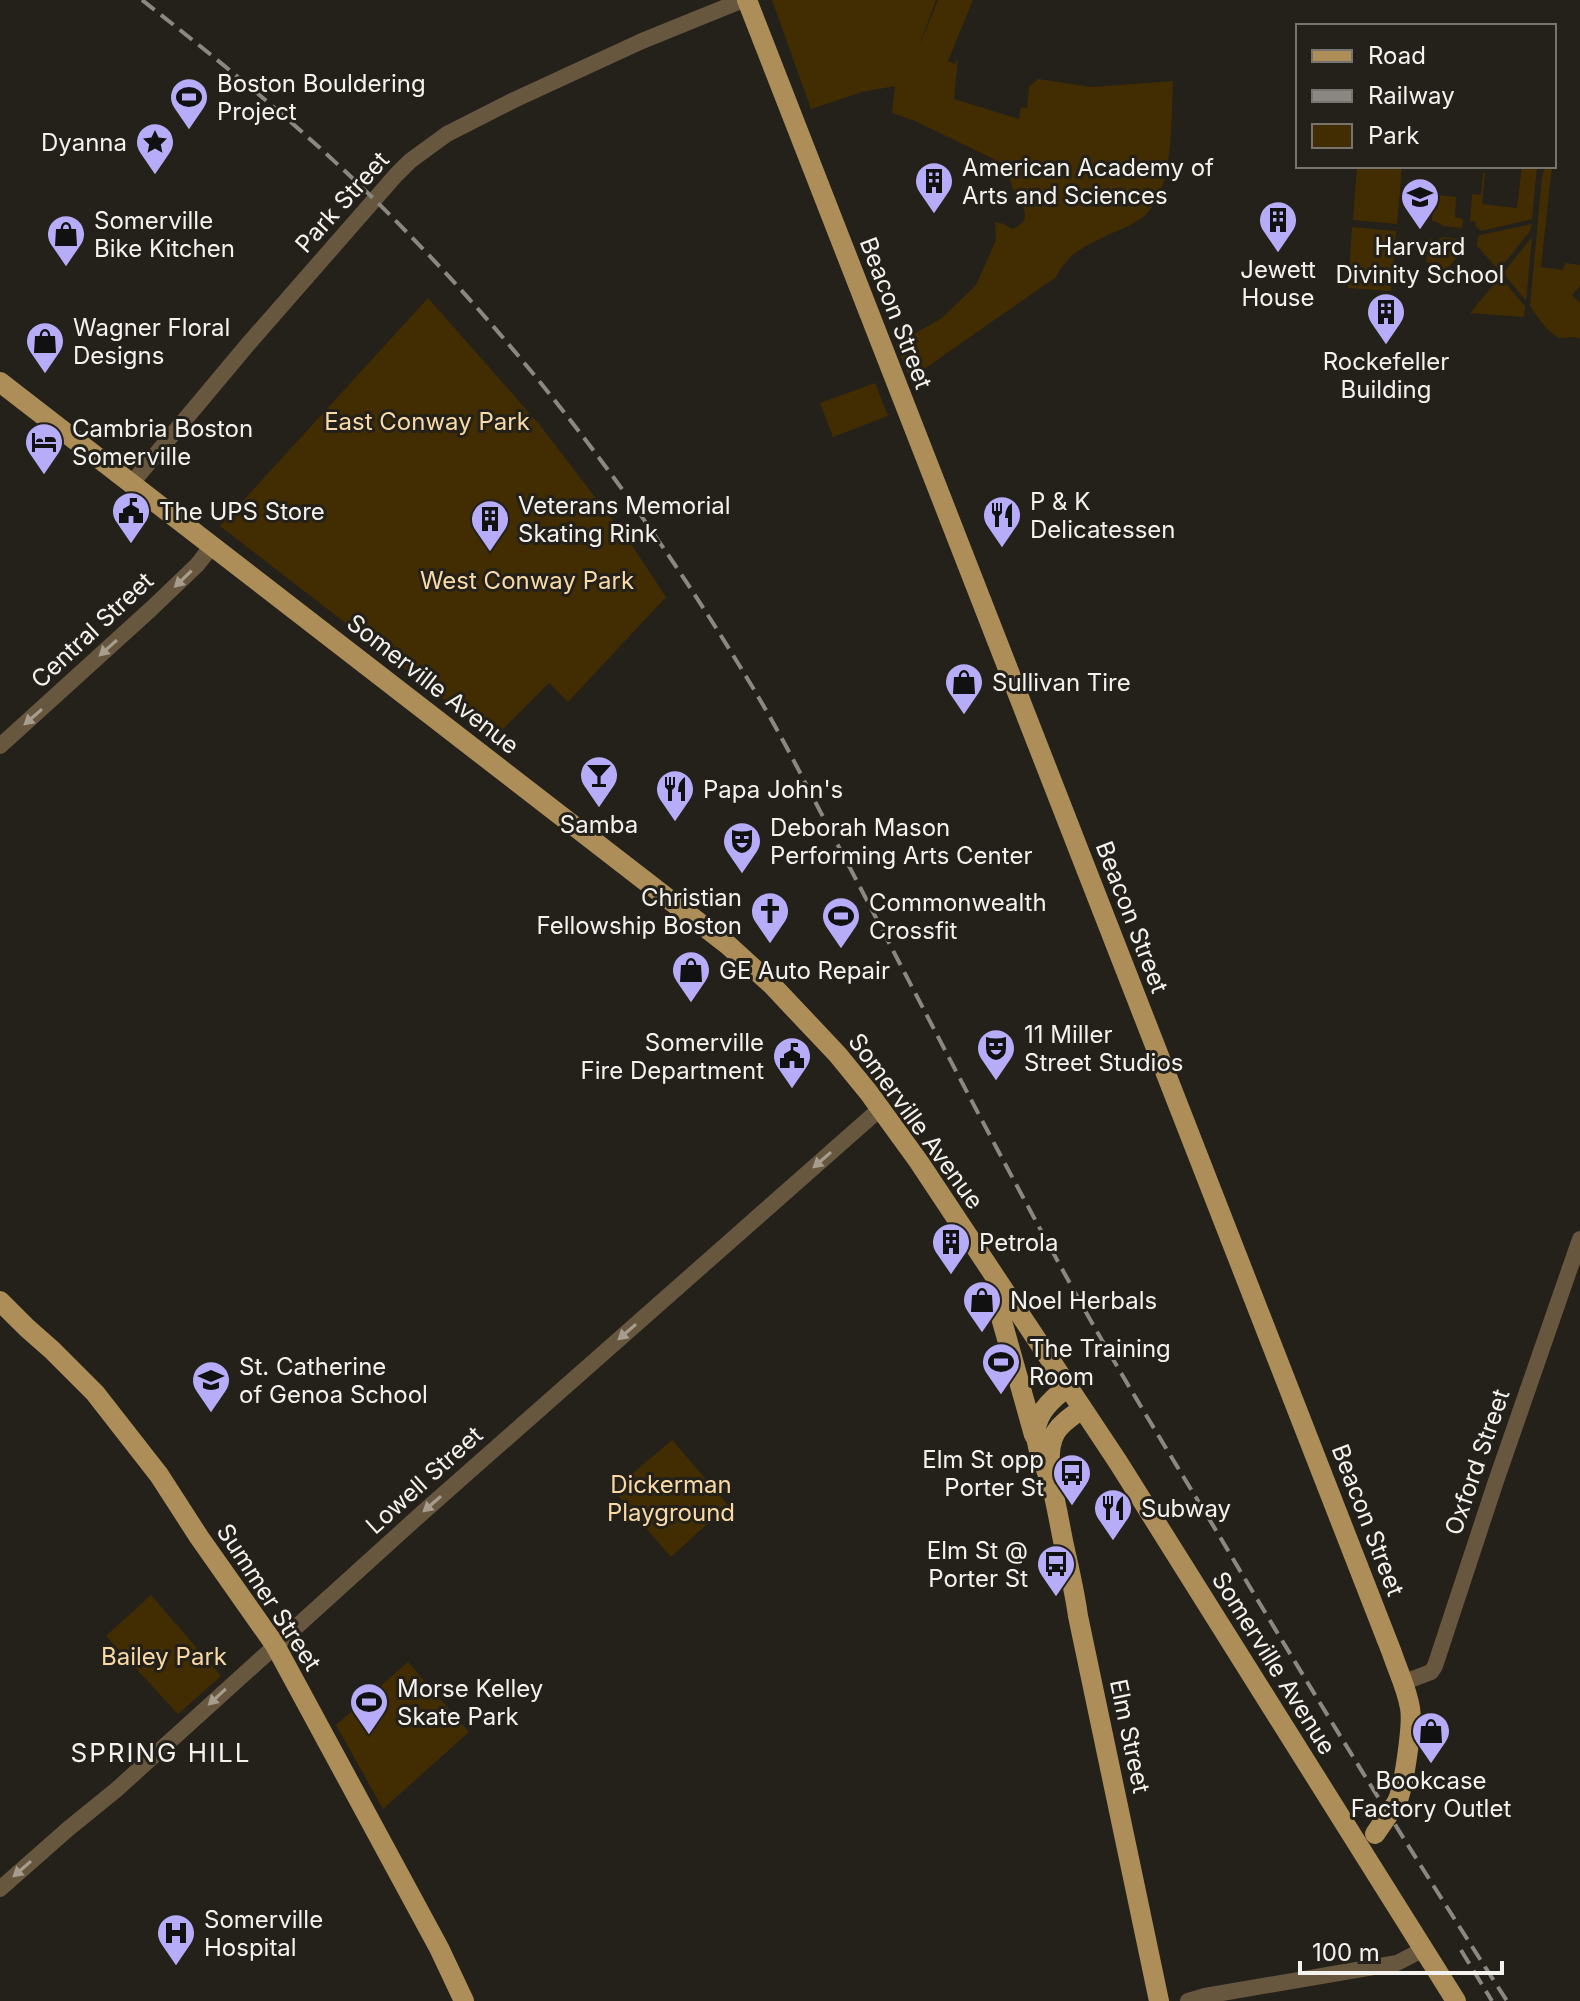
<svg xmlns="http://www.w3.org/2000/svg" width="1580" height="2001" viewBox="0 0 1580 2001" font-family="Inter,sans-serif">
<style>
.green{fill:#422d03}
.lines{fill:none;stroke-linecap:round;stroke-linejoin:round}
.minor{stroke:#67573f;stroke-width:16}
.major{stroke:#ad8e59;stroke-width:20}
.rail{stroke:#8b8883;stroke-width:4;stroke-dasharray:16 8;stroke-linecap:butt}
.major-bridge{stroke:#ad8e59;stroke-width:20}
.oneway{fill:#a69d8e}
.labels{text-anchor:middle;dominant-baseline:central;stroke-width:6;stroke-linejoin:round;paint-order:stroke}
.poi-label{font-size:24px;fill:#f4f2ee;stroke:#24201a;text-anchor:start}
.street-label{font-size:24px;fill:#f4f2ee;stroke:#24201a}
.park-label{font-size:24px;fill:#f9daa7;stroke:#24201a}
.neighbourhood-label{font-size:26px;letter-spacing:2px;fill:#f4f2ee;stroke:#24201a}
</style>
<rect width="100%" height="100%" fill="#24201a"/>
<g class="green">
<path d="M772,0H936L918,49L938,0H973L948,61L955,64L958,58L954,99L1019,119L1021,107L1027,108L1029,87L1038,79L1092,87L1173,81C1171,119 1175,193 1142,218C1132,225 1119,230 1108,235C1083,248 1070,251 1056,277L910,379L896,344L942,318L976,285L996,240L995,222L1004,224L1012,229C1036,219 1021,206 1014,191C1010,183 1008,173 1006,165L915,121L892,113L895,86L862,92L811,109Z"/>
<polygon points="1357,166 1402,166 1397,224 1353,220"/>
<polygon points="1522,166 1537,166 1532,219 1481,231 1475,225 1476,222 1470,221 1472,194 1481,195 1483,173 1485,173 1482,204 1517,208"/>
<path d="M1545,166H1552L1541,267L1563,270L1565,263L1580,265V286L1572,295L1580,303V339C1572,335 1570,338 1561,338C1551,337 1536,315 1530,306L1542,177Z"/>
<polygon points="1438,195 1456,197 1455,217 1463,219 1462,228 1443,226 1437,222 1432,221 1433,201 1437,201"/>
<polygon points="1532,224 1530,231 1499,270 1477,246 1478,237 1480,235"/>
<polygon points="1352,227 1396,231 1391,291 1348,288"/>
<path d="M1443,237L1461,239C1458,258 1452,272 1431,272V263L1426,262L1429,239L1437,240Z"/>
<polygon points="1532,237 1526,301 1503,273"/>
<polygon points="1500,277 1525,306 1524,317 1470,313"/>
<polygon points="428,298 539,424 631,544 666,597 568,702 549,683 494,738 220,526"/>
<polygon points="875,383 888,416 833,437 820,403"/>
<polygon points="672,1440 728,1505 671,1557 613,1490"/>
<polygon points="151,1595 221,1676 178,1714 106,1636"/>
<polygon points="408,1662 469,1732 383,1809 336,1725"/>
</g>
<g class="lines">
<g class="minor">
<polyline points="131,484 249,343 396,175 410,161 447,134 514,100 642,41 743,0"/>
<polyline points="0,746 151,609 197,565 212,546"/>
<polyline points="1402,1683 1431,1672 1435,1666 1495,1484 1580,1239"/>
<polyline points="0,1889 68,1829 116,1790 421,1514 881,1108"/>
<polyline points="1188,2001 1205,1996 1397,1963 1424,1949"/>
</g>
<g class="major">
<path d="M747,0L1392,1653C1398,1671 1407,1689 1410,1708C1413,1724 1404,1787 1397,1802"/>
<polyline points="0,382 728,945 771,984 838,1055 869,1093 919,1162 1118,1462 1456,2001"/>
<polyline points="1002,1288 1000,1314 1034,1435"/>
<polyline points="0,1301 27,1328 52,1350 95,1393 159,1475 199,1537 275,1645 439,1948 464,2001"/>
<path d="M1068,1387C1054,1397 1037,1412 1036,1430C1035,1449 1046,1466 1051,1484C1057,1505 1060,1528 1065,1550C1070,1572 1075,1594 1078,1616L1159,2001"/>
<path d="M1050,1466C1048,1434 1057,1426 1082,1409"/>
</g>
<g class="rail">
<path d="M142,0C229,68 314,138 392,217C530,356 649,515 750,683C786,742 816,805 849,866C921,1004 992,1142 1067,1278C1114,1364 1166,1448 1217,1532C1311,1690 1407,1846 1507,2001"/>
<polyline points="1461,1950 1492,2001"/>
</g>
<polyline class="major-bridge" points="1375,1834 1397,1802"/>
</g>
<defs><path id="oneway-solid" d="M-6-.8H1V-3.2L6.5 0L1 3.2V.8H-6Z" transform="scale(2)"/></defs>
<g class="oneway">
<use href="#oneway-solid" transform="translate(183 579) rotate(136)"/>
<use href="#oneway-solid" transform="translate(108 648) rotate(138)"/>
<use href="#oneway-solid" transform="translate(33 717) rotate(139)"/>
<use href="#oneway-solid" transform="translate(822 1160) rotate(139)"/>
<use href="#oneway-solid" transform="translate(627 1332) rotate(139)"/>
<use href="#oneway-solid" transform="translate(432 1504) rotate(139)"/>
<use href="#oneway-solid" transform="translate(217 1697) rotate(137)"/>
<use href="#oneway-solid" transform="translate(22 1869) rotate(139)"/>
</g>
<defs>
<symbol id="stadium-pin" viewBox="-11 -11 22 30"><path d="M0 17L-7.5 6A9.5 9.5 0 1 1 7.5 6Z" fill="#b6acf8" stroke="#24201a"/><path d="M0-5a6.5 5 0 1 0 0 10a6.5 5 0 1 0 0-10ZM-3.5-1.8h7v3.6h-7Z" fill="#111"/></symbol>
<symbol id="sight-pin" viewBox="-11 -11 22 30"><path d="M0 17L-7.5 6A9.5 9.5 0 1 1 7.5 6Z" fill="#b6acf8" stroke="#24201a"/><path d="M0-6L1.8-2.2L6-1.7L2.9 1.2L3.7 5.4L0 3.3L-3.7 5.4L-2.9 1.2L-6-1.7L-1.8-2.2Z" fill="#111"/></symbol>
<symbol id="building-pin" viewBox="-11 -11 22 30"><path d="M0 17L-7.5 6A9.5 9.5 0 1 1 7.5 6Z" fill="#b6acf8" stroke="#24201a"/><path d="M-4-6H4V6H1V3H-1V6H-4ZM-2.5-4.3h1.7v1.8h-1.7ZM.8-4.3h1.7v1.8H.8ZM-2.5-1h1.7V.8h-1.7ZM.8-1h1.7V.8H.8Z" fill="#111"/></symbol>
<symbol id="school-pin" viewBox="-11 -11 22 30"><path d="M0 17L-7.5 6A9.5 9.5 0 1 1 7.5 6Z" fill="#b6acf8" stroke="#24201a"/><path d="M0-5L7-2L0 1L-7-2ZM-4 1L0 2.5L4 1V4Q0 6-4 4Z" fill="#111"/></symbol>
<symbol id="shop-pin" viewBox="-11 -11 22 30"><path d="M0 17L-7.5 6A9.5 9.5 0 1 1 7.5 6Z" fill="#b6acf8" stroke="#24201a"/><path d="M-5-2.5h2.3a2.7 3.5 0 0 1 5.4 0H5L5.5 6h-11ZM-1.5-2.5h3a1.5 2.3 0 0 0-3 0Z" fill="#111"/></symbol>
<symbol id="hotel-pin" viewBox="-11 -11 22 30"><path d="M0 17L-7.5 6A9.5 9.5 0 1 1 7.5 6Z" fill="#b6acf8" stroke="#24201a"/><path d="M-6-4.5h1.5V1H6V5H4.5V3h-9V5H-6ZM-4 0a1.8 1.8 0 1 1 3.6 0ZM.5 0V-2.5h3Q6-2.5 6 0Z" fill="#111"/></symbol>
<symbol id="civic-pin" viewBox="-11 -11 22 30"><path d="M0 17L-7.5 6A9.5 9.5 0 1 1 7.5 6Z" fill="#b6acf8" stroke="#24201a"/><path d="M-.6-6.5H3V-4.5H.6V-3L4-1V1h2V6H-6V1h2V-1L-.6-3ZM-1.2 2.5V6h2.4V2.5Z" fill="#111"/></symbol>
<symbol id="restaurant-pin" viewBox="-11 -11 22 30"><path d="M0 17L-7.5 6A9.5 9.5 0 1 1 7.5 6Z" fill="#b6acf8" stroke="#24201a"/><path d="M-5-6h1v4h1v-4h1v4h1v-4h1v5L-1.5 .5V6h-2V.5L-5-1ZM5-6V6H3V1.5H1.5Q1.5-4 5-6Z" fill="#111"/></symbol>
<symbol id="bar-pin" viewBox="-11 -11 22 30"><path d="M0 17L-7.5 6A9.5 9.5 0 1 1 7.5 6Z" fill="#b6acf8" stroke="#24201a"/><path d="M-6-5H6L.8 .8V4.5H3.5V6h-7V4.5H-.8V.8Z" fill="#111"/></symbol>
<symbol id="theatre-pin" viewBox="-11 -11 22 30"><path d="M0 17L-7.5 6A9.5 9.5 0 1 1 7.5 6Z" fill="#b6acf8" stroke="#24201a"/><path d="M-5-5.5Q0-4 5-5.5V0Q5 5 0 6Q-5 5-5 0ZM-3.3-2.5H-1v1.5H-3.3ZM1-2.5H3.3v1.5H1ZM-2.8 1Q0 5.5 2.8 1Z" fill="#111"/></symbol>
<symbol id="church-pin" viewBox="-11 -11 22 30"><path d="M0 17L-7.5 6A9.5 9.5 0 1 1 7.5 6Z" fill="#b6acf8" stroke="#24201a"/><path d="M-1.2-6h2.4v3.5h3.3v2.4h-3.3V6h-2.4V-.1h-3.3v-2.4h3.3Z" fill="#111"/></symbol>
<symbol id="bus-pin" viewBox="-11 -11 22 30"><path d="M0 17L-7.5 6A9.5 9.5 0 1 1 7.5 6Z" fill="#b6acf8" stroke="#24201a"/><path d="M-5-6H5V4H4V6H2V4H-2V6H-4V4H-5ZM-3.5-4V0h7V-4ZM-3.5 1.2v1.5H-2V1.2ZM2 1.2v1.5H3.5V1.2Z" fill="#111"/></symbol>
<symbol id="hospital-pin" viewBox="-11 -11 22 30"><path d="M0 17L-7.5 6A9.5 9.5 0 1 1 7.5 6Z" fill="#b6acf8" stroke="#24201a"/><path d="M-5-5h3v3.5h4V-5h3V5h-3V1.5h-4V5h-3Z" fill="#111"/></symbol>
</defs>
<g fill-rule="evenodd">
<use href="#stadium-pin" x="167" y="75" width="44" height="60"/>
<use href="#sight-pin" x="133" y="120" width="44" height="60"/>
<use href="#building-pin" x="912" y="159" width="44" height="60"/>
<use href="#school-pin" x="1398" y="175" width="44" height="60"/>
<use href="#building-pin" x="1256" y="198" width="44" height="60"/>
<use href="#shop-pin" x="44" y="212" width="44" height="60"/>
<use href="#building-pin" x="1364" y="290" width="44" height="60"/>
<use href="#shop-pin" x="23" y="319" width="44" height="60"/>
<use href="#hotel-pin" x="22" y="420" width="44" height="60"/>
<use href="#civic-pin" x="109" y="489" width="44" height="60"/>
<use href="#restaurant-pin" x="980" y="493" width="44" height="60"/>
<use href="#building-pin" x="468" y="497" width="44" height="60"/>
<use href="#shop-pin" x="942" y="660" width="44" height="60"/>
<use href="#bar-pin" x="577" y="753" width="44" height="60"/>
<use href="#restaurant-pin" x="653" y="767" width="44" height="60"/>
<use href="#theatre-pin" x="720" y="819" width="44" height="60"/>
<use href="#church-pin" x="748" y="889" width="44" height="60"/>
<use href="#stadium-pin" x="819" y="894" width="44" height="60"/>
<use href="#shop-pin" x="669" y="948" width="44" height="60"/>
<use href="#theatre-pin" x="974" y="1026" width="44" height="60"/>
<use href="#civic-pin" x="770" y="1034" width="44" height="60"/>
<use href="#building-pin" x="929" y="1220" width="44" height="60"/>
<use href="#shop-pin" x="960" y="1278" width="44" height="60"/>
<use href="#stadium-pin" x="979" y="1340" width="44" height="60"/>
<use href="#school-pin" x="189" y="1358" width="44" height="60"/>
<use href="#bus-pin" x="1050" y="1451" width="44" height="60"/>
<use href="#restaurant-pin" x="1091" y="1486" width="44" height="60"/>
<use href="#bus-pin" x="1034" y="1542" width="44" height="60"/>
<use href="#stadium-pin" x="347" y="1680" width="44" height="60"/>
<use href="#shop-pin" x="1409" y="1709" width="44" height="60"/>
<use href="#hospital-pin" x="154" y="1911" width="44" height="60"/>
</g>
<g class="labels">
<g class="poi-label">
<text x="217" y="83">Boston Bouldering<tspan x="217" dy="28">Project</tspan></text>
<text x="127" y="142" text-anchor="end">Dyanna</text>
<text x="962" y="167">American Academy of<tspan x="962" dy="28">Arts and Sciences</tspan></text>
<text x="94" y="220">Somerville<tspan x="94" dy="28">Bike Kitchen</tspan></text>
<text x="1420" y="246" text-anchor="middle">Harvard<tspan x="1420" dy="28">Divinity School</tspan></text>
<text x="1278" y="269" text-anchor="middle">Jewett<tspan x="1278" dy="28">House</tspan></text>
<text x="73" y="327">Wagner Floral<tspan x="73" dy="28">Designs</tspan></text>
<text x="1386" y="361" text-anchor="middle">Rockefeller<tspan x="1386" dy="28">Building</tspan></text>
<text x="72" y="428">Cambria Boston<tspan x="72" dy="28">Somerville</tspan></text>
<text x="1030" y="501">P &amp; K<tspan x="1030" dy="28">Delicatessen</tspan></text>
<text x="518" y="505">Veterans Memorial<tspan x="518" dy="28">Skating Rink</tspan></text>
<text x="159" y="511">The UPS Store</text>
<text x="992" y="682">Sullivan Tire</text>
<text x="703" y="789">Papa John's</text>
<text x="599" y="824" text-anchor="middle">Samba</text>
<text x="770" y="827">Deborah Mason<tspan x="770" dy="28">Performing Arts Center</tspan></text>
<text x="742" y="897" text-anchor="end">Christian<tspan x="742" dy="28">Fellowship Boston</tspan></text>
<text x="869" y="902">Commonwealth<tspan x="869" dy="28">Crossfit</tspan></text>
<text x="719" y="970">GE Auto Repair</text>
<text x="1024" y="1034">11 Miller<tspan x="1024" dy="28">Street Studios</tspan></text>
<text x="764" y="1042" text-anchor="end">Somerville<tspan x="764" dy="28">Fire Department</tspan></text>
<text x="979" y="1242">Petrola</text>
<text x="1010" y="1300">Noel Herbals</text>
<text x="1029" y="1348">The Training<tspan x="1029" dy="28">Room</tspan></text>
<text x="239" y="1366">St. Catherine<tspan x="239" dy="28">of Genoa School</tspan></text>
<text x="1044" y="1459" text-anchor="end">Elm St opp<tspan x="1044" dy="28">Porter St</tspan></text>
<text x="1141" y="1508">Subway</text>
<text x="1028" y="1550" text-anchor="end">Elm St @<tspan x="1028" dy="28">Porter St</tspan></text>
<text x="397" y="1688">Morse Kelley<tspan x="397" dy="28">Skate Park</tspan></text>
<text x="1431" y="1780" text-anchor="middle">Bookcase<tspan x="1431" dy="28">Factory Outlet</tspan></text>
<text x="204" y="1919">Somerville<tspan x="204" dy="28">Hospital</tspan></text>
</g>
<g class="street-label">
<text transform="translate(342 202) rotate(-48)">Park Street</text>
<text transform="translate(896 313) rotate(69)">Beacon Street</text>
<text transform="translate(92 630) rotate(-43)">Central Street</text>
<text transform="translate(433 684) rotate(38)">Somerville Avenue</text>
<text transform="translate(1132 917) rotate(69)">Beacon Street</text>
<text transform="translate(916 1121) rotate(54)">Somerville Avenue</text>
<text transform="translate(1477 1462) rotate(-71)">Oxford Street</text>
<text transform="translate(424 1480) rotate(-42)">Lowell Street</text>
<text transform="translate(1368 1520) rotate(69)">Beacon Street</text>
<text transform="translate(269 1597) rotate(57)">Summer Street</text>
<text transform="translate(1274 1663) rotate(58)">Somerville Avenue</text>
<text transform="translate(1130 1736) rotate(78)">Elm Street</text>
</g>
<g class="park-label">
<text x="427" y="421">East Conway Park</text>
<text x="527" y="580">West Conway Park</text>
<text x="671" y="1484">Dickerman<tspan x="671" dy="28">Playground</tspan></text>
<text x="164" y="1656">Bailey Park</text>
</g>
<g class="neighbourhood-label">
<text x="161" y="1752">SPRING HILL</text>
</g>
</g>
<rect x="1296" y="24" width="260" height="144" fill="#24201a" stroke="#77746f" stroke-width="2"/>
<rect x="1312" y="50" width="40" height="12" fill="#ad8e59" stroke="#77746f" stroke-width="2"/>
<text x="1368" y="64" font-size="24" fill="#f4f2ee">Road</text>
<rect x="1312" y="90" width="40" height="12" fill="#8b8883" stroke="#77746f" stroke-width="2"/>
<text x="1368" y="104" font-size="24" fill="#f4f2ee">Railway</text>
<rect x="1312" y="124" width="40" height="24" fill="#422d03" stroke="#77746f" stroke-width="2"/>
<text x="1368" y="144" font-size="24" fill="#f4f2ee">Park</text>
<path d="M1300 1961v12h202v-12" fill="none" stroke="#f4f2ee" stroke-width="4"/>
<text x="1312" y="1961" font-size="24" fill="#f4f2ee" stroke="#24201a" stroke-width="6" paint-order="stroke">100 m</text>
</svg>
